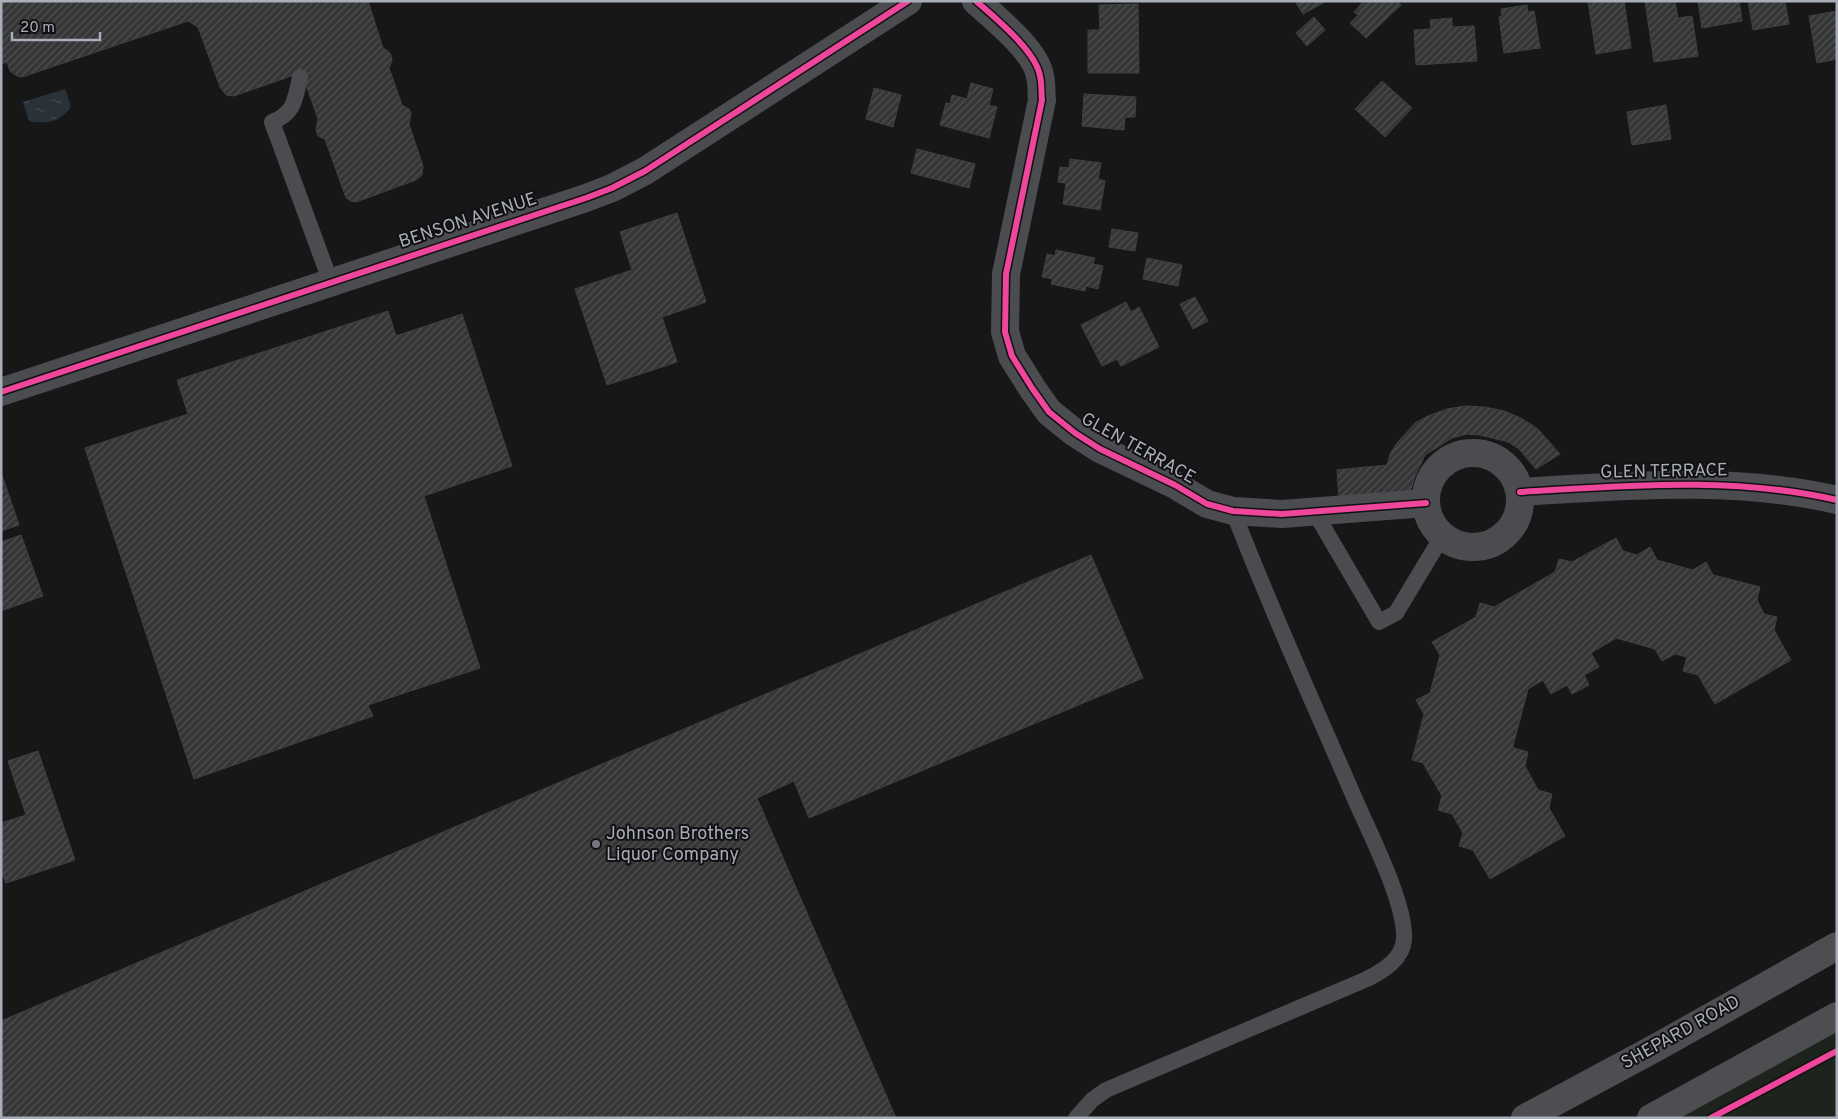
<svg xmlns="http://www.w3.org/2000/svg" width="1838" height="1119" viewBox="0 0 1838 1119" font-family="Overpass,sans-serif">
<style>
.green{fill:#1d241e}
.water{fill:url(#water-ripples)}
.building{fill:url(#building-hatch);stroke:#3f4043}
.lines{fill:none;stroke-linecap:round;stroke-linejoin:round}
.service{stroke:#4b4c50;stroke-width:16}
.minor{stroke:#4b4c50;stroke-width:28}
.trunk{stroke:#4e4e52;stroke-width:28}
.cycleway-casing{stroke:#111113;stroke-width:9}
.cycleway{stroke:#ed469a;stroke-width:6}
.poi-dot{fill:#757880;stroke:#111113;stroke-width:2}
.labels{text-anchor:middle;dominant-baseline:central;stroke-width:4;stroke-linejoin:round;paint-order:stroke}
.street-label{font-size:18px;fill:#a8adb8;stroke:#111113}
.poi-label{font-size:18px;fill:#a8adb8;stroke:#111113;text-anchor:start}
</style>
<defs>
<pattern id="water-ripples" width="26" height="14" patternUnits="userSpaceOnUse" patternTransform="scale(1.25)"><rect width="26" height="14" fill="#2a3239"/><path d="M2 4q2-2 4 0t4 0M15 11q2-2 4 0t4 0" fill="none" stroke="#464d54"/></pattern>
<pattern id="building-hatch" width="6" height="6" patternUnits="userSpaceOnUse" patternTransform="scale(1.25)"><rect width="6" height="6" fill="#353536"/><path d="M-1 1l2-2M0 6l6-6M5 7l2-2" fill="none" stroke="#4f5051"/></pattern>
</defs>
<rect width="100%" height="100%" fill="#171717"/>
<polygon class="green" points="1837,1027 1837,1118 1662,1118"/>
<path class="water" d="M65,89L71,106C62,121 47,125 29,121L23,102Z"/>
<g class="building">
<polygon points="1,1 368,1 383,48 388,51 391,55 392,60 389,68 402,105 409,109 411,113 409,124 423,166 422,175 416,180 356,202 351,201 346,198 325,139 318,136 316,130 318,119 304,79 294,75 234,96 226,95 220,87 198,27 188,21 22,77 17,76 10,71 7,62 1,64"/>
<polygon points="1295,1 1324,1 1325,2 1303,14"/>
<polygon points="1364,1 1397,1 1401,5 1366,38 1350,23 1358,15 1354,12"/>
<polygon points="1588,1 1624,1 1631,48 1596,54"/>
<polygon points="1645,1 1675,1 1678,18 1692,16 1698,56 1654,62"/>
<polygon points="1698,1 1739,1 1742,21 1702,28"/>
<polygon points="1748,1 1785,1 1789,24 1753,30"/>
<polygon points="1138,4 1139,73 1088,73 1088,30 1100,30 1099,5"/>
<polygon points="1527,5 1528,12 1534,11 1540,48 1504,53 1499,17 1502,16 1501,9"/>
<polygon points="1837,11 1837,59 1817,63 1809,16"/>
<polygon points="1314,17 1325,30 1307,46 1296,33"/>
<polygon points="1452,18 1452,27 1474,26 1477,61 1416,65 1414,30 1431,29 1430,20"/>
<polygon points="1382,81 1412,108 1385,137 1355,109"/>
<polygon points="971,83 993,89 989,105 997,107 989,138 940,125 946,103 950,104 952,95 967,99"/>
<polygon points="874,88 901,95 893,127 866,119"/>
<polygon points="1084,94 1136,97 1135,117 1125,117 1124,130 1082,126"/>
<polygon points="1666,105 1671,139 1632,145 1627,112"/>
<polygon points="917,149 975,164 969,188 911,173"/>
<polygon points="1070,159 1101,163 1098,179 1105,181 1100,210 1063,204 1066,183 1058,182 1060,167 1069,168"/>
<polygon points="677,213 706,302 662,317 677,362 607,385 575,289 632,270 620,232"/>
<polygon points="1112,229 1138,233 1135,251 1109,247"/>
<polygon points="1056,250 1095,258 1093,264 1103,266 1098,289 1086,286 1085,291 1051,284 1053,279 1042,277 1047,254 1055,256"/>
<polygon points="1147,258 1182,265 1178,286 1143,279"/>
<polygon points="1195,297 1208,321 1193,329 1180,304"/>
<polygon points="1126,302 1131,312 1139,307 1159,347 1121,366 1117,359 1102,366 1081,325"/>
<polygon points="388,311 396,336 462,314 512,466 424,496 480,668 368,705 373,716 194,779 85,448 188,414 177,380"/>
<polygon points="1465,406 1485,407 1504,411 1521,418 1538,429 1560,454 1536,469 1519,449 1508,442 1480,435 1467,434 1452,438 1425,455 1415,476 1410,493 1339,500 1337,470 1387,465 1390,454 1397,443 1415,423 1428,416 1447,409"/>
<polygon points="1,472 19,525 1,531"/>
<polygon points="21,535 43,596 1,611 1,542"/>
<polygon points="1616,538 1623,551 1637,555 1650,547 1657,560 1693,570 1706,562 1713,575 1760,587 1757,600 1764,614 1777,617 1774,630 1791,660 1715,704 1698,675 1683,671 1687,657 1675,654 1662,661 1655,649 1616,638 1591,653 1599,667 1584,675 1589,685 1572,694 1567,685 1551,694 1543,680 1528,689 1513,746 1514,748 1528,752 1525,766 1538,790 1552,794 1549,808 1565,836 1490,879 1473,850 1459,846 1463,833 1452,814 1438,810 1442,796 1423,763 1412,760 1424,714 1416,700 1430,693 1440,655 1432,642 1476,617 1480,603 1494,607 1555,572 1559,559 1572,562"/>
<polygon points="1091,555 1143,678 809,818 794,781 757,798 896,1118 1,1118 1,1021"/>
<polygon points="38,751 75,860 6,883 1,870 1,823 26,815 8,761"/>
</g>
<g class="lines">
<g class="service">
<path d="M300,77C295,99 295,113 272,122L331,283"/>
<polyline points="1314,511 1379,622 1396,613 1443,535"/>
<path d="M1076,1118L1092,1100L1106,1090L1367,979C1383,971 1403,959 1404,939C1406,903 1369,832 1354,797C1313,702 1270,608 1233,511"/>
</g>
<g class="minor">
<path d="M976,1C995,18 1036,51 1040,76C1042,84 1041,92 1042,100L1006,274L1005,332L1012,356L1032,388L1049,412L1075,433L1100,449L1175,485L1207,504L1233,511L1282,514L1426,503"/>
<polyline points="1,392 586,198 612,188 645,171 908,1"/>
<circle cx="1473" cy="500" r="47"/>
<path d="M1520,492C1625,486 1733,476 1837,500"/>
</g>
<g class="trunk">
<polyline points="1525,1118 1659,1046 1837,946"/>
<polyline points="1651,1118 1837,1016"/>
</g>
<defs>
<g id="cycleway">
<path d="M976,1C995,18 1036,51 1040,76C1042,84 1041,92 1042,100L1006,274L1005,332L1012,356L1032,388L1049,412L1075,433L1100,449L1175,485L1207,504L1233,511L1282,514L1426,503"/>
<polyline points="1,392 586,198 612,188 645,171 908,1"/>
<path d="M1520,492C1625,486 1733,476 1837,500"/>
<polyline points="1711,1118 1837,1051"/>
</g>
</defs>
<use href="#cycleway" class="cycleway-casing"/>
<use href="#cycleway" class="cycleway"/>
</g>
<circle class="poi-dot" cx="596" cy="844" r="5"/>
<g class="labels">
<g class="street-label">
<text transform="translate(468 221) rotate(-18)">BENSON AVENUE</text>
<text transform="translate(1138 449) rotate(29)">GLEN TERRACE</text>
<text transform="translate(1664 472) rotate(-1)">GLEN TERRACE</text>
<text transform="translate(1681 1033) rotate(-29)">SHEPARD ROAD</text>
</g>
<g class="poi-label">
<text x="606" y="834">Johnson Brothers<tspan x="606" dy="21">Liquor Company</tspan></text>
</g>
</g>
<rect width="1838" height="1119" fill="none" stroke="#a8adb8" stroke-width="5"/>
<path d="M12 32v8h88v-8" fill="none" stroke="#a8adb8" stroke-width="2.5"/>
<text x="20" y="32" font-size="15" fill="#a8adb8" stroke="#111113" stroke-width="4" paint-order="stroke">20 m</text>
</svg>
